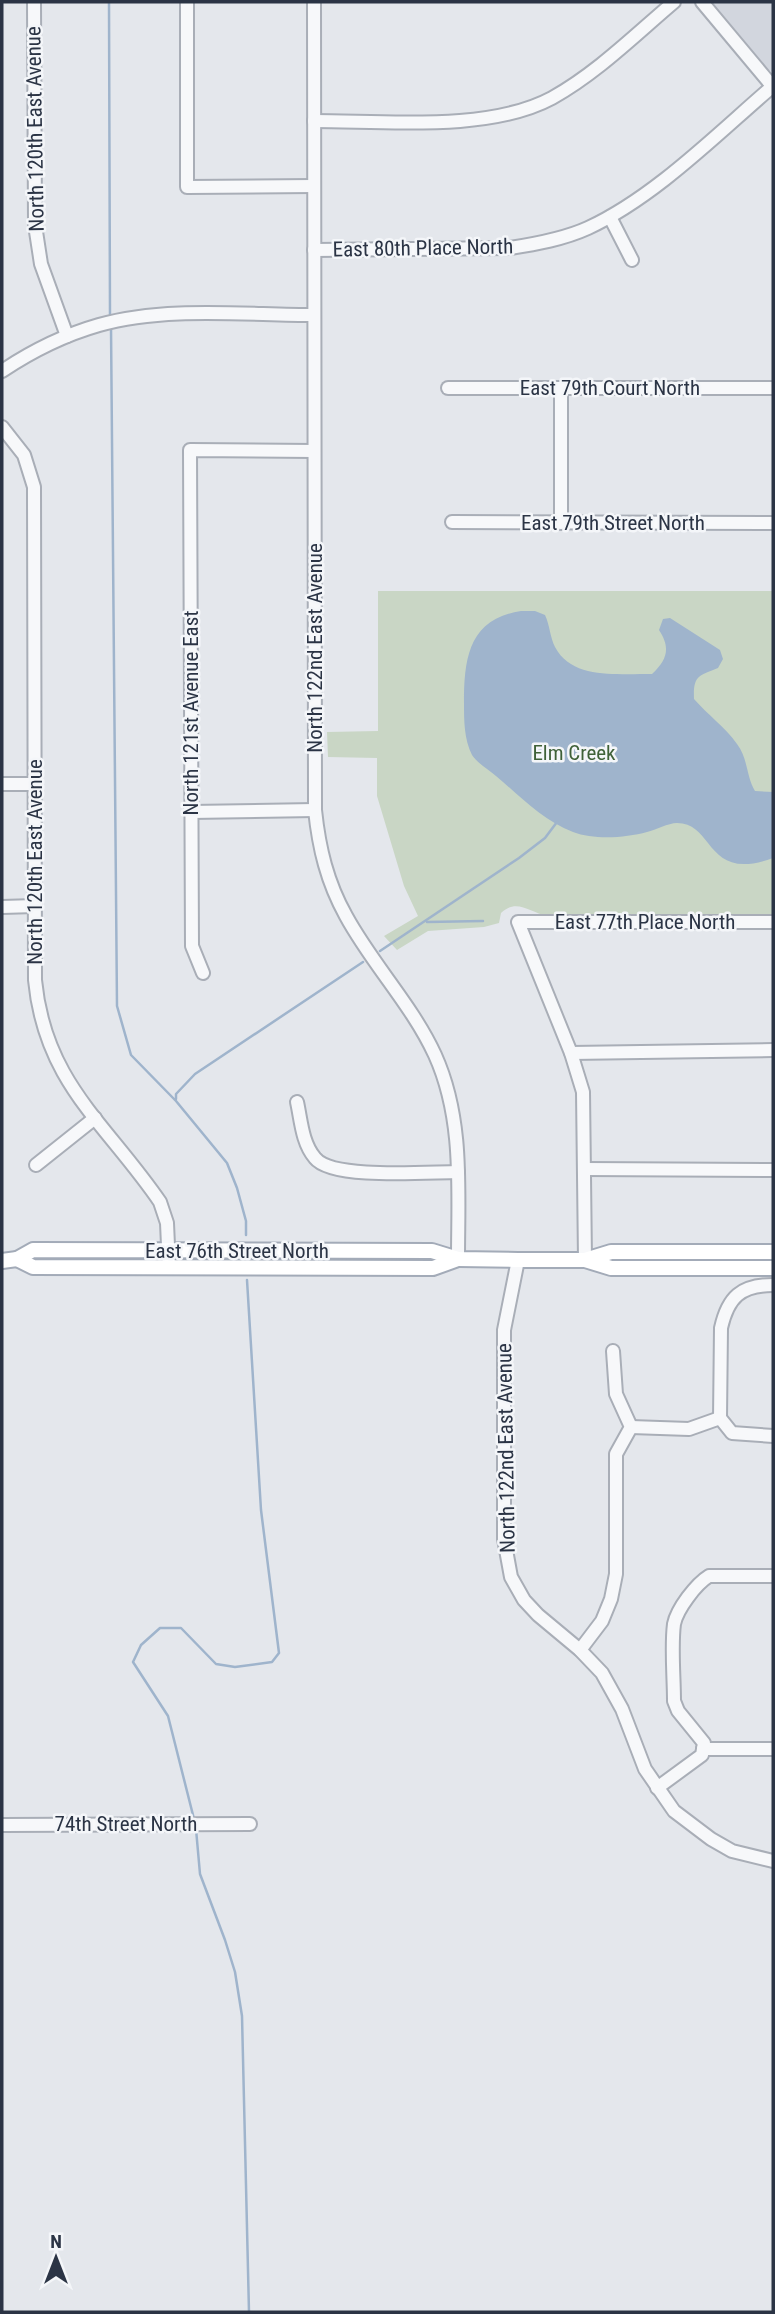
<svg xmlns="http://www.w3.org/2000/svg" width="775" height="2314" viewBox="0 0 775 2314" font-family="'Roboto Condensed',sans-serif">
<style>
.built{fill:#d2d6de}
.green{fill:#c9d6c5}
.water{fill:#9fb4cc}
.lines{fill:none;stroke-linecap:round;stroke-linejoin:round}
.stream{stroke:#9fb4cc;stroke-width:2.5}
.minor-casing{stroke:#a9aeb7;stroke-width:16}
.major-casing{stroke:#a3abb8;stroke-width:18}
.minor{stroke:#f7f8fa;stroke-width:12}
.major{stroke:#fff;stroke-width:14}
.labels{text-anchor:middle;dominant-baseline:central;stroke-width:5;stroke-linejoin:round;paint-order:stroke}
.street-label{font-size:21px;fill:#2b3445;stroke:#f4f6f9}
.park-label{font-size:21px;fill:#3f6138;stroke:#f4f6f9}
</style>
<rect width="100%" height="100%" fill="#e4e7ec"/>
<polygon class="built" points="709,2 773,2 773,72 765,68"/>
<path class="green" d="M378,591H773V915L547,916C530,912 516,898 501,913L499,923L484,927L428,931L397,950L384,936L418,916L404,886L377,796V758L328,757L327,732L378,731Z"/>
<path class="water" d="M521,611H535L545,615C550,626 550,637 555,647C573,681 620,673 652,674C667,660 671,648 659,630L663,619L670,618L720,650L723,659L718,668C699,676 693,675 694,699C708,715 725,727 737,744C748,758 746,776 755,791L773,792V858C705,883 715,823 677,823C668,823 656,830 647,832C625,838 594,840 573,832C543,821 520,796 496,776C489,770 477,763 472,755C464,739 464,721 464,703C464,658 469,619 521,611Z"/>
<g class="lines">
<g class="stream">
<polyline points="109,2 110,317"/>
<polyline points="111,327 117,1006 131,1055 176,1101 227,1163 237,1188 246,1221 246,1235"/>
<polyline points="427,922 483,921"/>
<polyline points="380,951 519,858 545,838 557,822"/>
<polyline points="176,1099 176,1094 195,1074 363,962"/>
<polyline points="194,1819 168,1716 133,1662 141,1645 160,1628 181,1628 216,1664 235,1667 272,1662 279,1653 261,1510 247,1280"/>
<polyline points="196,1829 200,1874 225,1940 235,1972 242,2016 249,2312"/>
</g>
<defs>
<g id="minor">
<polyline points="34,2 35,225 41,264 67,336"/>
<polyline points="187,2 187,187 314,186"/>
<path d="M314,2L315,810C319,848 327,882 346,916C372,964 412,1005 435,1055C464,1119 458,1190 458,1259"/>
<polyline points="702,2 773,87"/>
<path d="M314,121C385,121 489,132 552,98C597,73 635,35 674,2"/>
<polyline points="610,217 632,260"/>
<path d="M314,250L510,248C536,244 564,239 588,228C655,197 717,134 773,86"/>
<path d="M2,371C32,351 64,335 99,325C166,306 245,315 314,315"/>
<polyline points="448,388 773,388"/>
<polyline points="561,388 561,523"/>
<path d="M2,427L24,455L34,487L35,980C45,1083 106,1123 160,1202L167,1223L169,1268"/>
<polyline points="452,522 773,523"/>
<polyline points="2,784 35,784"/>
<polyline points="191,812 315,810"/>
<polyline points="2,907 35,906"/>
<polyline points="203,973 192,946 190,450 314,451"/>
<polyline points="571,1053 773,1050"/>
<path d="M297,1102C301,1120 302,1143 315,1158C332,1180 428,1172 458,1172"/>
<polyline points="36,1165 95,1118"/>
<polyline points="584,1169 773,1170"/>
<polyline points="518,1260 504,1330 504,1539 511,1577 524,1600 538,1615 580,1650 602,1673 622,1709 645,1769 674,1811 711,1839 732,1851 773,1861"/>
<polyline points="585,1260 583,1092 571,1053 518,922 773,922"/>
<path d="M720,1418L721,1328C728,1297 741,1285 773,1285"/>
<polyline points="631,1427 689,1429 720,1418 732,1433 773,1436"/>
<polyline points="580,1650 602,1621 611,1599 616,1574 616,1454 631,1427 616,1394 613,1351"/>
<polyline points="703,1749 773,1749"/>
<path d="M657,1788L702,1755L704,1743L678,1711L674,1701C674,1677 671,1647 674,1624C677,1609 696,1584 709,1576H773"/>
<polyline points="2,1825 250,1824"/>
</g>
<g id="major">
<polyline points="17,1259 33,1267 433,1268 458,1259"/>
<polyline points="585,1260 611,1268 773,1268"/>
<polyline points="2,1261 17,1259 33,1250 432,1251 458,1259 518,1260 585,1260 611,1252 773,1252"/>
</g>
</defs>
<use href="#minor" class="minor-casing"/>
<use href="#major" class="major-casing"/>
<use href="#minor" class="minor"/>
<use href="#major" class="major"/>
</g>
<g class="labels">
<g class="street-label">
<text transform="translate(35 129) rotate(-91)">North 120th East Avenue</text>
<text transform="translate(423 248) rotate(-1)">East 80th Place North</text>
<text x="610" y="388">East 79th Court North</text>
<text x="613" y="523">East 79th Street North</text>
<text transform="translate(315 648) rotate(-90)">North 122nd East Avenue</text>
<text transform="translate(191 713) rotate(-90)">North 121st Avenue East</text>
<text transform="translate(35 862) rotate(-90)">North 120th East Avenue</text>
<text x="645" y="922">East 77th Place North</text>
<text x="237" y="1251">East 76th Street North</text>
<text transform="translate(506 1448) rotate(-91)">North 122nd East Avenue</text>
<text x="126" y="1824">74th Street North</text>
</g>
<g class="park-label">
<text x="574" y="753">Elm Creek</text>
</g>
</g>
<rect width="775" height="2314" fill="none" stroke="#2b3445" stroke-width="7"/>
<g transform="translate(56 2258)" stroke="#f4f6f9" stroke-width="5" paint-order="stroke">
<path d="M0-5L12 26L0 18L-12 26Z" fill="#2b3445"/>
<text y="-10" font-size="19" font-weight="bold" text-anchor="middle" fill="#2b3445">N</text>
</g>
</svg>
